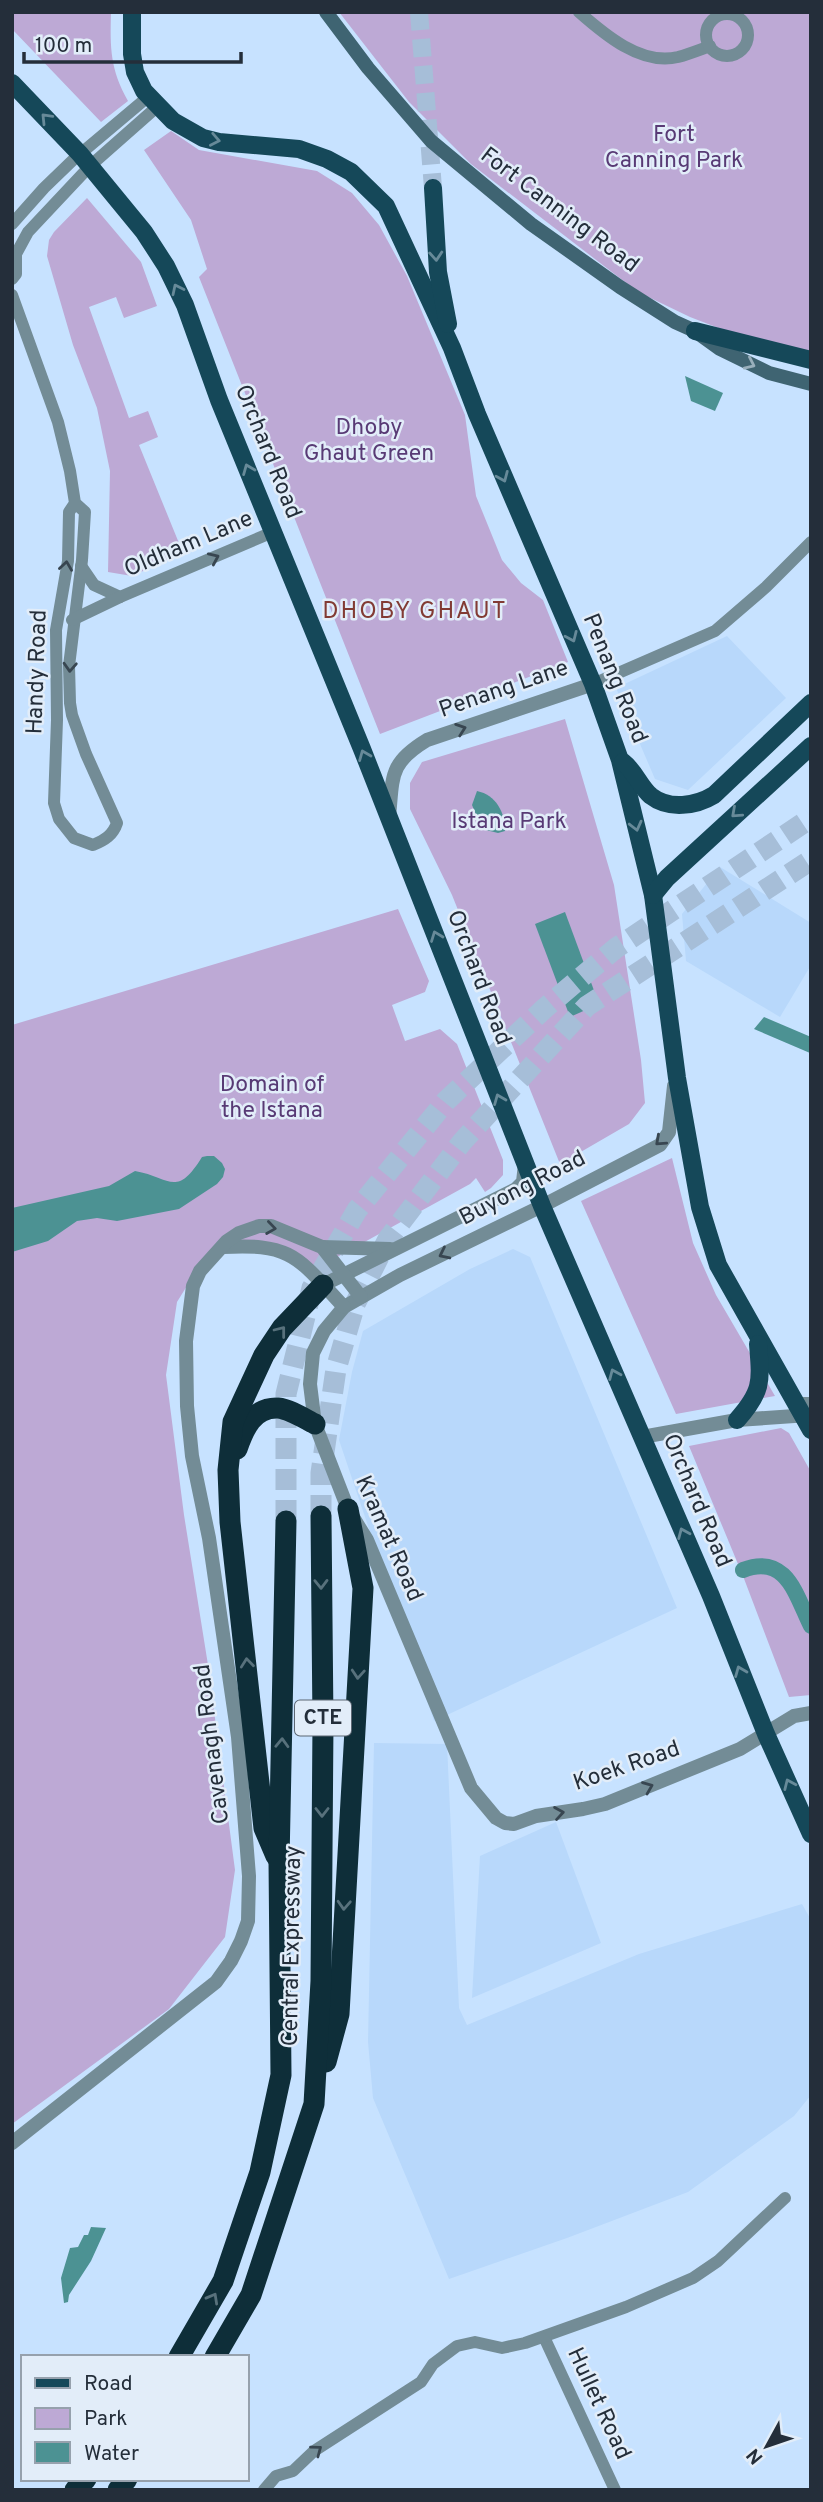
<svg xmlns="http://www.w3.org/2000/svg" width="823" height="2502" viewBox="0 0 823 2502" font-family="Overpass,sans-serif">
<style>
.built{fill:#b8d8fb}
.green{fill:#bda9d5}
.water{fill:#4c9293}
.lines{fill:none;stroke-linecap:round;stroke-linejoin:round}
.canal{stroke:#4c9293;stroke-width:16}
.primary-tunnel{stroke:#a6bed8;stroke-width:18;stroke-dasharray:18 9;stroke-linecap:butt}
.motorway-tunnel{stroke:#a6bed8;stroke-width:21;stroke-dasharray:21 10;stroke-linecap:butt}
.minor{stroke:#738c96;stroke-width:12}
.tertiary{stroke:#738c96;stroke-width:14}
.secondary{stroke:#3f6472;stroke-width:14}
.primary{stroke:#154859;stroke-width:18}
.motorway{stroke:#0e2e39;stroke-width:21}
.oneway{stroke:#678a99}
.oneway2{stroke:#99afbc}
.oneway3{stroke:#384651}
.oneway4{stroke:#58717c}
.labels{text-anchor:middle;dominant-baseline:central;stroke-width:5;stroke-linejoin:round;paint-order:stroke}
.shield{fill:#e2edf9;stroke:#5d6773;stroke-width:2}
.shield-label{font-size:21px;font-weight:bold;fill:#242e3a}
.park-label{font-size:23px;fill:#583a75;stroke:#e2edf9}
.street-label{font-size:23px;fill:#242e3a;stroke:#e2edf9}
.neighbourhood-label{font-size:24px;letter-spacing:2px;fill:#823b34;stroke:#e2edf9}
</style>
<rect width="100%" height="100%" fill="#c7e2ff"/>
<g class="built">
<polygon points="727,636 786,698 688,790 655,779 616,688"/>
<polygon points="720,867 811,923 811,965 780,1017 686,961 682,914"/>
<polygon points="513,1249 530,1257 677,1608 434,1721 339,1440 352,1372 363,1331 470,1269"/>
<polygon points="374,1743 447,1744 459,2008 467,2025 639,1954 802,1904 811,1920 811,2095 794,2116 688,2192 567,2238 449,2279 373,2098 368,2042"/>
<polygon points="556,1822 601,1943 472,1998 480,1856"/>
</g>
<g class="green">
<path d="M12,12H111C110,48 110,69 128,101L101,122L12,29Z"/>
<polygon points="339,12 811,12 811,352 729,332 690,317 638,292 471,164 409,102"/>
<polygon points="171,131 199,150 317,171 352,193 379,225 407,276 465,415 476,496 502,560 521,583 543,600 568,662 380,734 199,277 207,269 191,220 144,150"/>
<polygon points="87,198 141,262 157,306 124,318 116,297 89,307 129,418 148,411 158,437 139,445 183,553 132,576 108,572 110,471 97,408 73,345 47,256 49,240 54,232"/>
<polygon points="565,719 614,885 641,1060 645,1103 629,1124 560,1164 452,895 410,809 410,783 422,762"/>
<polygon points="398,909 429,981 425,992 392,1005 405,1041 440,1029 457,1044 503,1160 503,1175 491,1188 485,1192 476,1178 470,1184 310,1272 273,1245 231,1239 203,1260 177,1302 166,1375 184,1515 208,1665 235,1870 225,1937 169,2009 12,2124 12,1025"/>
<polygon points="672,1158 693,1243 716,1295 775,1396 676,1414 581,1201"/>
<polygon points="781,1428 789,1433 811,1472 811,1695 789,1697 743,1576 689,1446"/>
</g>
<g class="water">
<polygon points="685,376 723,393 715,411 691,401"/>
<path d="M477,791C496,795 505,812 505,831L498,833L482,829L472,805Z"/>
<polygon points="565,912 599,1004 570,1017 535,924"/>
<polygon points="764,1017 811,1037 810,1053 754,1029"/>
<path d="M207,1156H214L222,1163L225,1169L223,1177L217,1184L179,1209L117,1221L97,1218L77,1221L48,1241L12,1252V1208L109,1186L135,1171C170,1177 176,1199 202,1157Z"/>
<polygon points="91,2227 106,2228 91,2261 69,2295 68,2302 64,2303 61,2278 70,2248 78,2247 84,2235 88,2235"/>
</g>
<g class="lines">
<path class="canal" d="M743,1570C787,1553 796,1596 811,1626"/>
<polyline class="primary-tunnel" points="419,12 433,188"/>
<g class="motorway-tunnel">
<polyline points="321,1516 321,1473 336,1369 355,1304 388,1239 462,1142 587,1006 811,860"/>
<polyline points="286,1521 286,1394 312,1288 357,1210 446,1101 545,1008 616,948 811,818"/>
</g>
<g class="minor">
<path d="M579,12C604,34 641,66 678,57C689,54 699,50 710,46"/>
<circle cx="727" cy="35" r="21"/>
<polyline points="12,224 44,188 73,160 149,96"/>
<polyline points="12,279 16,274 16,254 28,232 90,166 158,106"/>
<path d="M12,295L58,422L70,471L75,503L85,512L82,560L69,666L70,703L72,715L86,754L117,823C113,835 105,840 93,845L74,838L59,819L54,803L57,720L56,630L68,561L69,512L75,503"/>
<polyline points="81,566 94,585 120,597"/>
<polyline points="72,620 120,597 273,532"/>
<polyline points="593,684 715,631 766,587 811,542"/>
<polyline points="544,2337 615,2490"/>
<polyline points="264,2490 276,2476 293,2471 314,2451 421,2382 433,2364 457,2346 475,2342 502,2348 525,2343 626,2307 693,2278 718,2261 785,2198"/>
</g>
<g class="tertiary">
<path d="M389,817C393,776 389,763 427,740L593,684"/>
<polyline points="674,1086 669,1132 660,1145 542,1206 400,1275 344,1307 324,1331 313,1353 310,1384 315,1424 348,1509 367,1540 471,1788 496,1818 505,1823 514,1824 536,1816 583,1809 605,1804 740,1749 794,1716 811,1713"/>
<path d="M223,1247C293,1243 298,1258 344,1307"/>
<polyline points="322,1247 390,1249"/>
<polyline points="323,1285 516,1189 523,1182 525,1164"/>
<polyline points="797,1404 811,1404"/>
<polyline points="642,1437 737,1420 809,1415"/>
<polyline points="12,2143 216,1982 231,1961 241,1941 248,1921 249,1876 238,1737 209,1538 192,1456 187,1406 186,1341 193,1286 200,1271 227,1241 239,1233 259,1226 271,1226 322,1247 361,1297"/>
</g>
<polyline class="secondary" points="326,12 368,68 431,141 531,224 620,287 675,322 695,331 720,349 769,373 811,384"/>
<g class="primary">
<polyline points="132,12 132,54 135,72 144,91 173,121 203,138 219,142 299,149 327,159 351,172 386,206 452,348 477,414 593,684 620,760 653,895 677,1078 700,1207 718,1265 811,1430"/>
<polyline points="12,83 80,154 144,232 166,266 185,305 219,400 362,749 542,1206 711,1596 766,1734 811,1834"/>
<polyline points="433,188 438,272 448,324"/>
<polyline points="695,331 811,360"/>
<path d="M623,762C635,771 640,787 651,796C669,810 696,806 714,795L811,703"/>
<polyline points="653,895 667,878 811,746"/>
<path d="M737,1420C763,1391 761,1381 758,1344"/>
</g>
<g class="motorway">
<path d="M237,1449C244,1429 253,1407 278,1408C290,1409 305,1419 315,1424"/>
<polyline points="276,1856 264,1828 230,1522 228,1470 233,1422 264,1355 282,1328 323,1285"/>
<polyline points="326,2062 339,2014 363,1588 348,1509"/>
<polyline points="179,2357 223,2281 260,2172 281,2075 279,1861 286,1521"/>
<polyline points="215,2357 251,2295 314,2104 321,1981 323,1723 321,1516"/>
<polyline points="75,2490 86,2479"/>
<polyline points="118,2490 127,2479"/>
</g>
</g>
<defs><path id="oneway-chevron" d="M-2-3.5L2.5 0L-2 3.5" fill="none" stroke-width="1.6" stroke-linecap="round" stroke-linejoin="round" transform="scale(1.75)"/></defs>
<g class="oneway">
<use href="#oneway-chevron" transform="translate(46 118) rotate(-134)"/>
<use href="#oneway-chevron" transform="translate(215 140) rotate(11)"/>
<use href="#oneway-chevron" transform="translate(436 256) rotate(86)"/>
<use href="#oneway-chevron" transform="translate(177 289) rotate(-116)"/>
<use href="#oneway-chevron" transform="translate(248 469) rotate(-112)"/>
<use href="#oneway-chevron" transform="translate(503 477) rotate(67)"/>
<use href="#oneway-chevron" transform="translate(572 637) rotate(66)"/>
<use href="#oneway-chevron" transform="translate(364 755) rotate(-112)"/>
<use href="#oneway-chevron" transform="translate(736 813) rotate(138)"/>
<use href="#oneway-chevron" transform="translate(636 826) rotate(76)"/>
<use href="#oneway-chevron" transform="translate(436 936) rotate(-111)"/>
<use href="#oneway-chevron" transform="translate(499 1099) rotate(-112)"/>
<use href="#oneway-chevron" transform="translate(614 1374) rotate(-113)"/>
<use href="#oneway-chevron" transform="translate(683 1533) rotate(-113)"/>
<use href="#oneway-chevron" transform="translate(740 1671) rotate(-112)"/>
<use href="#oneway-chevron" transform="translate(789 1784) rotate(-114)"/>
</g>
<use class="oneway2" href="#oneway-chevron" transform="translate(750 364) rotate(25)"/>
<g class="oneway3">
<use href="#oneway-chevron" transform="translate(214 558) rotate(-24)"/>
<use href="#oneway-chevron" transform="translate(66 566) rotate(-82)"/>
<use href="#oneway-chevron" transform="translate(70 667) rotate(93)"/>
<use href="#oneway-chevron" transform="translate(461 729) rotate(-19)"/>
<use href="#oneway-chevron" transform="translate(660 1141) rotate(138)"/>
<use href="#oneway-chevron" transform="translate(271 1228) rotate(8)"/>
<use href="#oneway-chevron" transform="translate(444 1254) rotate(154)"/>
<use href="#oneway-chevron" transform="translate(648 1787) rotate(-22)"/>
<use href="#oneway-chevron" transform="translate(559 1813) rotate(-9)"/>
<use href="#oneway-chevron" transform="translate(317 2450) rotate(-37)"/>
</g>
<g class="oneway4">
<use href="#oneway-chevron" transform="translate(281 1331) rotate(-52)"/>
<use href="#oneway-chevron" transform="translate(321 1584) rotate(89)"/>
<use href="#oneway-chevron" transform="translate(247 1663) rotate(-96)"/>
<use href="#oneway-chevron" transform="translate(358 1674) rotate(94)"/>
<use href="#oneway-chevron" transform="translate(282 1743) rotate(-88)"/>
<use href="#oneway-chevron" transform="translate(322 1812) rotate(90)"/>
<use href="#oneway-chevron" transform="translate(344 1905) rotate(93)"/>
<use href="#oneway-chevron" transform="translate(213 2298) rotate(-61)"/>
</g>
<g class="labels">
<rect class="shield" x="295" y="1700.5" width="56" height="35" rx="5"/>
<g class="shield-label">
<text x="323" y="1718">CTE</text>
</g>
<g class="park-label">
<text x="674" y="135">Fort<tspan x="674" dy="26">Canning Park</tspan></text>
<text x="369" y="428">Dhoby<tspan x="369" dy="26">Ghaut Green</tspan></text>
<text x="509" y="822">Istana Park</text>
<text x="272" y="1085">Domain of<tspan x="272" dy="26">the Istana</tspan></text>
</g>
<g class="street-label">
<text transform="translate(559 211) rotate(37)">Fort Canning Road</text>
<text transform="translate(267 452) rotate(68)">Orchard Road</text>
<text transform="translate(189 545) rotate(-23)">Oldham Lane</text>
<text transform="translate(38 672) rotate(-88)">Handy Road</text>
<text transform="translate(614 679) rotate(68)">Penang Road</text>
<text transform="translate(504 690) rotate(-19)">Penang Lane</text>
<text transform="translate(478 978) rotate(69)">Orchard Road</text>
<text transform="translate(523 1189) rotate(-27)">Buyong Road</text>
<text transform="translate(696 1501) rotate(67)">Orchard Road</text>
<text transform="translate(388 1539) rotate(66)">Kramat Road</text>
<text transform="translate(213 1744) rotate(-97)">Cavenagh Road</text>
<text transform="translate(627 1767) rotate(-19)">Koek Road</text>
<text transform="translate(293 1946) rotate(-89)">Central Expressway</text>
<text transform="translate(598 2404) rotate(65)">Hullet Road</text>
</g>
<g class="neighbourhood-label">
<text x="415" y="612">DHOBY GHAUT</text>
</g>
</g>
<rect width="823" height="2502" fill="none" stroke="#242e3a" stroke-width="28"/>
<rect x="21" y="2355" width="228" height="126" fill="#e2edf9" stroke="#96a1ad" stroke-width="2"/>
<rect x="35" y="2378" width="35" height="10" fill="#154859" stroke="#96a1ad" stroke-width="2"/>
<text x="84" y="2390" font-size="21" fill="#242e3a">Road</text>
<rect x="35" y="2408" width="35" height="21" fill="#bda9d5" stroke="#96a1ad" stroke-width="2"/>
<text x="84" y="2425" font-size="21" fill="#242e3a">Park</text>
<rect x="35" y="2442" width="35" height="21" fill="#4c9293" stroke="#96a1ad" stroke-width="2"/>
<text x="84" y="2460" font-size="21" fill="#242e3a">Water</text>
<g transform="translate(767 2446) rotate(230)" stroke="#e2edf9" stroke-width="5" paint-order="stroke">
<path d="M0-5L12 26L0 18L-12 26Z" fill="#242e3a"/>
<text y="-10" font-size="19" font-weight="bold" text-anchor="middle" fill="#242e3a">N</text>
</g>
<path d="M24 52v10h217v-10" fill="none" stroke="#242e3a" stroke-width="3.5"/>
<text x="35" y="52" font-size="21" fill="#242e3a" stroke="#e2edf9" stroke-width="5" paint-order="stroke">100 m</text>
</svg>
